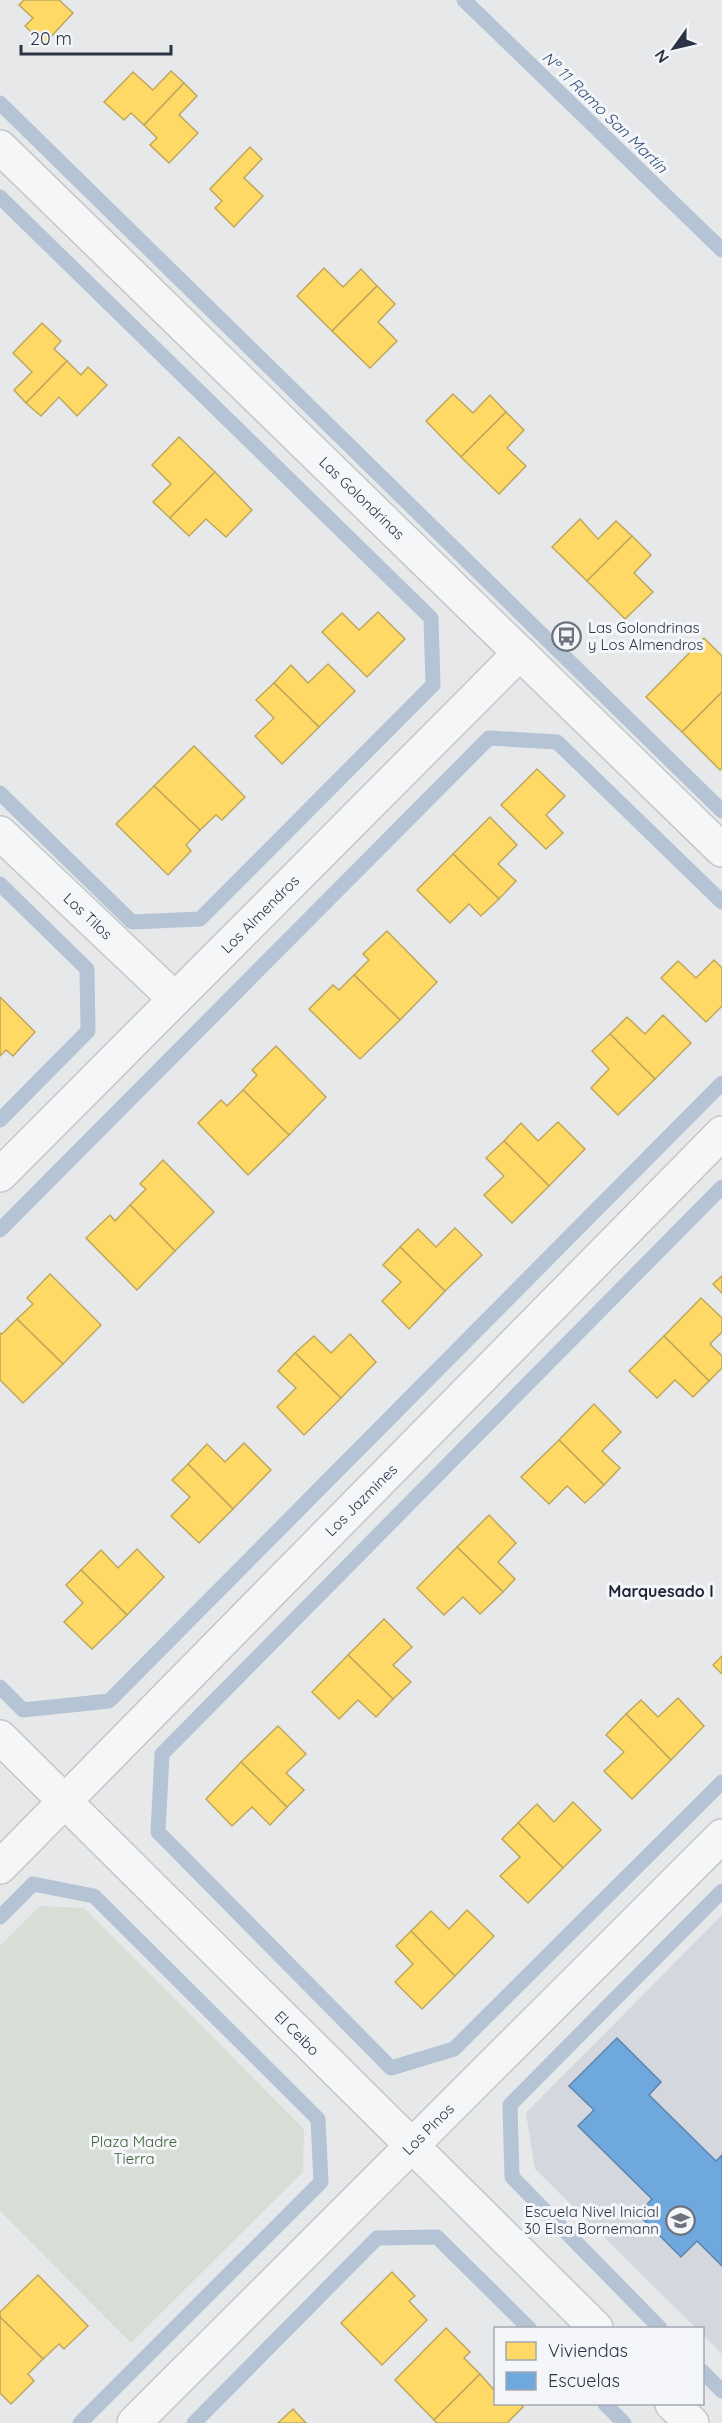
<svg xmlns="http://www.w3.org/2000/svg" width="722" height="2423" viewBox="0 0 722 2423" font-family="Quicksand,sans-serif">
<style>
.built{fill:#d4d7dd}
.green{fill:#d6ded6}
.homes{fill:#ffd966;stroke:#bfa85c;stroke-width:1.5}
.schools{fill:#6fa8dc;stroke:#5b85af;stroke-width:1.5}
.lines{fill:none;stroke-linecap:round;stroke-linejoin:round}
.stream{stroke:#b4c4d5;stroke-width:15}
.street-casing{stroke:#c4c6c8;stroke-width:36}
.street{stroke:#f5f6f7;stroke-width:33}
.labels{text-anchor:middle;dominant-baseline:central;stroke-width:6;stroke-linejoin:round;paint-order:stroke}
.street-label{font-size:15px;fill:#2b3445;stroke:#f4f6f9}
.poi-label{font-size:15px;fill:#2b3445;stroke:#f4f6f9;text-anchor:start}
.park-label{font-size:15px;fill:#3f6138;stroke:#f4f6f9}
.water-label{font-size:16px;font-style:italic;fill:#34527a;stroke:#f4f6f9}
.neighbourhood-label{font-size:16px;font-weight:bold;fill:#1d2536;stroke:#f4f6f9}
</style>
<rect width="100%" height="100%" fill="#e6e8ea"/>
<polygon class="built" points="722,1915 722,2354 703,2335 702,2328 696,2328 535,2169 526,2113"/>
<polygon class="green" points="40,1906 84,1908 304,2129 303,2172 131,2343 0,2211 0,1946"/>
<g class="homes">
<polygon points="24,0 59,0 73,13 44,44 25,26 33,18 19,5"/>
<polygon points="171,71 184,83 144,125 131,113 124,120 104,102 133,72 153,90"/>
<polygon points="184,83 197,96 179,115 198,133 169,163 150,145 157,138 144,125"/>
<polygon points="250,147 262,159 244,178 263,196 234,227 215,208 222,201 210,189"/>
<polygon points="324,268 343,287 361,269 377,286 332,331 297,296"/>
<polygon points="377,286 395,304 378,322 397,341 370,368 332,331"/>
<polygon points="42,323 61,341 54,349 67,361 26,403 14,390 32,372 13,353"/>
<polygon points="67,361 81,375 88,367 107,385 77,416 59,397 41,416 26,403"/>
<polygon points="453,394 473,413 490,395 506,412 461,457 426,421"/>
<polygon points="506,412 524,430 507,448 526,466 499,494 461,457"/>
<polygon points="179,437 215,472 170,518 153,502 171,484 152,465"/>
<polygon points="215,472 252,510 226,537 206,519 189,536 170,518"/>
<polygon points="580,519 598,539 616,521 632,536 587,581 552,547"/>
<polygon points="632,536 651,555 634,573 653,592 625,619 587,581"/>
<polygon points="378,612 405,639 367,677 322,632 342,613 359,630"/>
<polygon points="704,638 722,656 722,692 682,732 646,697"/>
<polygon points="328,664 355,691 319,727 274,683 291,665 308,683"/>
<polygon points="274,683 319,727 282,764 255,736 274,718 256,700"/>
<polygon points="722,692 722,768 720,770 682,732"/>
<polygon points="194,746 245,797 222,820 216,815 200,830 154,786"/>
<polygon points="537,769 565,796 546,815 563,833 546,849 501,805"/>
<polygon points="154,786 200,830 186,845 191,851 168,875 116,824"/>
<polygon points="490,817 517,845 498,864 516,881 499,899 453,854"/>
<polygon points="453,854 499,899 481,916 469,904 450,923 417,890"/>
<polygon points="387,931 437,982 400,1020 354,975 369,960 363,954"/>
<polygon points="714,960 722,968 722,1006 706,1022 661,978 678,961 696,978"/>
<polygon points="354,975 400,1020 360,1059 309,1009 333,985 339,990"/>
<polygon points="0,997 35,1032 13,1056 6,1050 0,1056"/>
<polygon points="663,1015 691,1043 655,1079 610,1034 627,1017 645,1034"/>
<polygon points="610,1034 655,1079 618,1115 591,1088 609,1069 592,1051"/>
<polygon points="276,1046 326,1097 289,1135 243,1090 257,1075 252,1070"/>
<polygon points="243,1090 289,1135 248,1175 198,1123 221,1100 227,1106"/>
<polygon points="558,1122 585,1149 549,1186 504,1141 521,1123 538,1141"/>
<polygon points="504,1141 549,1186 512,1223 484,1195 504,1176 486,1158"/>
<polygon points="163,1160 214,1212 175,1251 130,1205 146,1189 140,1184"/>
<polygon points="130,1205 175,1251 137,1290 86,1238 110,1215 115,1221"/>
<polygon points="455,1228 482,1255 445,1291 400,1247 418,1229 436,1247"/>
<polygon points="400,1247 445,1291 409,1329 382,1301 401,1282 383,1265"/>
<polygon points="50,1274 101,1325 63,1364 17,1319 33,1304 27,1298"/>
<polygon points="722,1276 722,1293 713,1284"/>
<polygon points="701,1298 722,1318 722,1332 710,1344 722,1356 722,1368 709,1381 664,1336"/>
<polygon points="17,1319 63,1364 23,1403 0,1380 0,1333 2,1334"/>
<polygon points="350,1334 376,1362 341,1398 295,1353 314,1336 331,1353"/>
<polygon points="664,1336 709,1381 693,1397 675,1380 657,1398 629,1371"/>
<polygon points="295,1353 341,1398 304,1435 277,1407 296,1388 278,1371"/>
<polygon points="594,1404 621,1432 602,1451 620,1468 604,1485 559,1440"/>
<polygon points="559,1440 604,1485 585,1503 567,1486 549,1504 521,1477"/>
<polygon points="244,1443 271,1470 233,1509 188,1464 207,1444 225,1462"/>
<polygon points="188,1464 233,1509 199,1543 171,1516 190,1497 172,1480"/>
<polygon points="489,1515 516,1543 498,1562 515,1579 503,1592 457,1547"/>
<polygon points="457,1547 503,1592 480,1614 463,1597 444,1615 417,1588"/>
<polygon points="137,1549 164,1577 127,1615 81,1570 101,1550 118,1568"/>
<polygon points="81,1570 127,1615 92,1649 64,1622 83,1603 66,1585"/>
<polygon points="384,1619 412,1647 393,1665 411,1682 393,1699 348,1655"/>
<polygon points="348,1655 393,1699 376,1717 358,1700 339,1719 312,1692"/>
<polygon points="722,1656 722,1674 713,1665"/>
<polygon points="678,1698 704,1726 671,1760 626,1714 641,1700 658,1717"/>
<polygon points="626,1714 671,1760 632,1799 604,1771 624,1752 606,1735"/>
<polygon points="278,1726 306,1754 286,1773 304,1790 287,1807 241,1762"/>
<polygon points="241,1762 287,1807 270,1825 252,1807 232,1826 206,1799"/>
<polygon points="573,1802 601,1830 563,1868 518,1823 537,1804 554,1822"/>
<polygon points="518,1823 563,1868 528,1903 500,1876 520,1857 502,1839"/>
<polygon points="467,1910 494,1936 455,1976 411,1931 431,1911 449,1929"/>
<polygon points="411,1931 455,1976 422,2009 395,1982 413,1964 396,1946"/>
<polygon points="392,2272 415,2296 409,2301 427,2320 382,2365 341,2323"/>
<polygon points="38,2275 88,2326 64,2349 59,2344 43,2359 0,2317 0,2312"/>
<polygon points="0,2317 43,2359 28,2374 34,2381 11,2404 0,2393"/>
<polygon points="446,2328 470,2352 464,2358 480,2374 434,2420 395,2380"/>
<polygon points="480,2374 493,2389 496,2387 496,2404 519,2404 523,2407 507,2423 437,2423 434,2420"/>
<polygon points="293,2409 306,2423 278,2423"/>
</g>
<polygon class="schools" points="617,2038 661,2082 649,2095 716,2161 722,2155 722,2266 697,2241 681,2257 638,2214 652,2199 578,2126 594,2110 569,2086"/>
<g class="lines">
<g class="stream">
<polyline points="464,0 722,250"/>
<polyline points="0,103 722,811"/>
<polyline points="0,197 431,618 433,685 200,919 132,922 0,793"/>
<polyline points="0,884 87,969 88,1031 0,1120"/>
<polyline points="722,1187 162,1754 158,1832 391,2068 454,2049 722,1782"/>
<polyline points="0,1230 489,738 557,742 722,902"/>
<polyline points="0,1687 23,1710 109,1701 722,1083"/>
<polyline points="0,1917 33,1884 94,1896 318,2119 321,2182 80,2423"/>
<polyline points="660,2328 512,2177 510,2105 722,1891"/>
<polyline points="702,2371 722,2391"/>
<polyline points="605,2404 624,2423"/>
<polyline points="194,2423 377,2238 437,2237 529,2328"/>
</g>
<defs>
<g id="street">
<polyline points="0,147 722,850"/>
<polyline points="0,833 175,999"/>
<polyline points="0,1175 520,653"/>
<polyline points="0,1737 596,2328"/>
<polyline points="0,1867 722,1133"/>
<polyline points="672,2404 692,2423"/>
<polyline points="134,2423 722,1836"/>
</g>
</defs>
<use href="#street" class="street-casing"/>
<use href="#street" class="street"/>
</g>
<defs>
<symbol id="bus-ring" viewBox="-11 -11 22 22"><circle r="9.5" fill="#f4f6f9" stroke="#6c737f" stroke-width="1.5"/><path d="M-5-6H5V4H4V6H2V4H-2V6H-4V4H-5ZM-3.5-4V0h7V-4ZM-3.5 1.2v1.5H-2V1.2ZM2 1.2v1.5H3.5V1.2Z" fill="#6c737f"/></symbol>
<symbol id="school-ring" viewBox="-11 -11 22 22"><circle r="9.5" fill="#f4f6f9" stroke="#6c737f" stroke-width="1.5"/><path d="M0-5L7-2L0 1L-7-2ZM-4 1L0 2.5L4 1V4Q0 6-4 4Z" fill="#6c737f"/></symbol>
</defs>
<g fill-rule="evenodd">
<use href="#bus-ring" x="550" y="620" width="33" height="33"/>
<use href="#school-ring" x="664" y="2204" width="33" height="33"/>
</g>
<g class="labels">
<g class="street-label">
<text transform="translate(362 498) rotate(44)">Las Golondrinas</text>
<text transform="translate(260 914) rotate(-45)">Los Almendros</text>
<text transform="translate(88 916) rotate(43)">Los Tilos</text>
<text transform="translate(361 1500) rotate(-45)">Los Jazmines</text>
<text transform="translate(297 2033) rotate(45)">El Ceibo</text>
<text transform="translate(428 2129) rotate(-45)">Los Pinos</text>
</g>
<g class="poi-label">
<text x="588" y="627">Las Golondrinas<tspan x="588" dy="17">y Los Almendros</tspan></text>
<text x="659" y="2211" text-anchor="end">Escuela Nivel Inicial<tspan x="659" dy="17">30 Elsa Bornemann</tspan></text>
</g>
<g class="park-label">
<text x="134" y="2141">Plaza Madre<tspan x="134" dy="17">Tierra</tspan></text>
</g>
<g class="water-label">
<text transform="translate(605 112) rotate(44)">Nº 11 Ramo San Martín</text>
</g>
<g class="neighbourhood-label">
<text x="661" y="1591">Marquesado I</text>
</g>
</g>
<rect x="494" y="2327" width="210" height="78" fill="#f4f6f9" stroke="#a4a8b1" stroke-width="1.5"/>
<rect x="506" y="2342" width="30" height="18" fill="#ffd966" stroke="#a4a8b1" stroke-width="1.5"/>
<text x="548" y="2357" font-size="18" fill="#2b3445">Viviendas</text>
<rect x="506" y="2372" width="30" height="18" fill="#6fa8dc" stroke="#a4a8b1" stroke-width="1.5"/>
<text x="548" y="2387" font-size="18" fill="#2b3445">Escuelas</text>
<g transform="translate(674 48) rotate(236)" stroke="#f4f6f9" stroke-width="4.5" paint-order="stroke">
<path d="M0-4.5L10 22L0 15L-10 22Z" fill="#2b3445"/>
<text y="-9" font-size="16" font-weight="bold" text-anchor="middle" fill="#2b3445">N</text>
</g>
<path d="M21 45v9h150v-9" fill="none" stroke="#2b3445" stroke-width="3"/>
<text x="30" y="45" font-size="18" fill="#2b3445" stroke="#f4f6f9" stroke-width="4.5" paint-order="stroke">20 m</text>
</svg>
